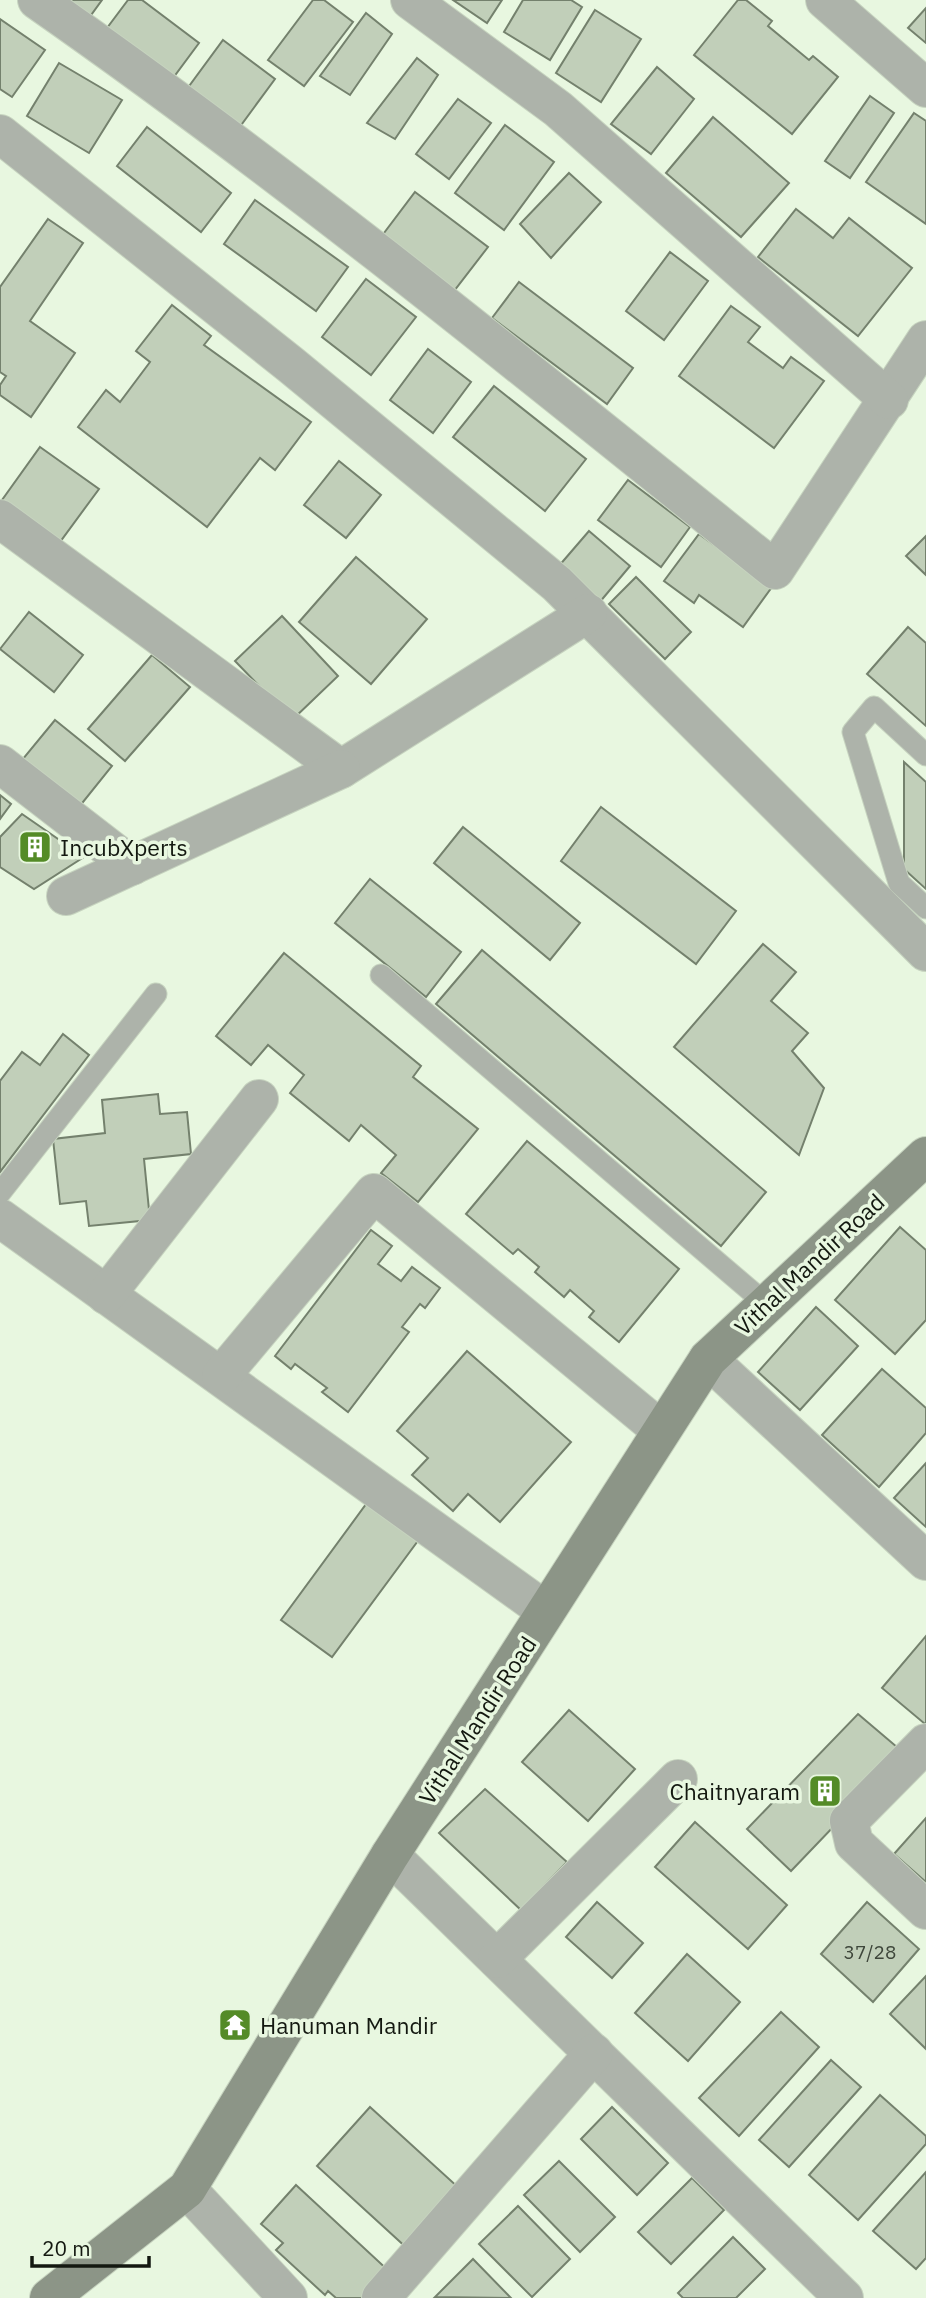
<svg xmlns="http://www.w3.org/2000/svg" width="926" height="2298" viewBox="0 0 926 2298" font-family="'IBM Plex Sans',sans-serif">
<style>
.building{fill:#c1cfb9;stroke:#74816d;stroke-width:2}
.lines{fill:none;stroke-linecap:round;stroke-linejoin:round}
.lane-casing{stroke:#c6d3bf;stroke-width:23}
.street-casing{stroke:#c6d3bf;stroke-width:40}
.secondary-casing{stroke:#c6d3bf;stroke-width:40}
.lane{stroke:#adb3aa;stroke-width:21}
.street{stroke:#adb3aa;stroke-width:38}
.secondary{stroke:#8c9587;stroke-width:38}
.labels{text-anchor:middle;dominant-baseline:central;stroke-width:7;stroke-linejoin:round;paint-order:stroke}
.number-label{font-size:19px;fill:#3e463a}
.poi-label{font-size:23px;fill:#131810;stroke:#e8f7e0;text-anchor:start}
.street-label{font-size:23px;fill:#131810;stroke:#e8f7e0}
</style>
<rect width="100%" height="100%" fill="#e8f7e0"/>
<g class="building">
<polygon points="57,0 102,0 86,22"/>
<polygon points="128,0 142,0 199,43 173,78 107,28"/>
<polygon points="313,0 324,0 353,22 304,86 268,60"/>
<polygon points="453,0 502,0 487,23"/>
<polygon points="523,0 571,0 582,7 550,60 504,32"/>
<polygon points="738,0 746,0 772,21 768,26 809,60 813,56 838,77 792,134 694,55"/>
<polygon points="926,8 926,43 908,28"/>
<polygon points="595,10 641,39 601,102 556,73"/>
<polygon points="366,13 392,34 350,95 320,76"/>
<polygon points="0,19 45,50 12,97 0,89"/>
<polygon points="223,40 275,79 236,132 184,93"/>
<polygon points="417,58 438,75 395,139 367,123"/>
<polygon points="59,63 122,100 89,153 27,116"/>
<polygon points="657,67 694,99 651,154 611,124"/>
<polygon points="870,96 894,113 850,178 825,161"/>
<polygon points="458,99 491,123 449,179 416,154"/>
<polygon points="914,113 926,121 926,224 866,182"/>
<polygon points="713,117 789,183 741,237 666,173"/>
<polygon points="505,125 554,162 504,230 455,193"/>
<polygon points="147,127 231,193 201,232 117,166"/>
<polygon points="569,173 601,202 551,258 520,224"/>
<polygon points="415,192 488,247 454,291 381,237"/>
<polygon points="255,200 348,267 316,311 224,244"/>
<polygon points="796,209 833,238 849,218 912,268 858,336 758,257"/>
<polygon points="48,219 83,243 30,321 75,353 31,417 0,395 0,385 6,376 0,372 0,287"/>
<polygon points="670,252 708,281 664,340 626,311"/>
<polygon points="366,279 416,317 371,375 322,337"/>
<polygon points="519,282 633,368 607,404 492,318"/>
<polygon points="172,305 211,336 204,345 311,422 275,470 260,458 207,527 78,427 106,390 120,402 150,362 136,351"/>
<polygon points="731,306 760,327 748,342 783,368 791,357 824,381 774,448 679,376"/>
<polygon points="428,349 471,382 433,433 390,400"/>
<polygon points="494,386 586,459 545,511 453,437"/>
<polygon points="40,447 99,489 60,542 2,500"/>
<polygon points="339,461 381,495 346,538 304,505"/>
<polygon points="628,480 690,527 661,567 598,520"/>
<polygon points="589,531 630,566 599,603 558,567"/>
<polygon points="699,534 772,587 743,627 699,595 694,603 664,581"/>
<polygon points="926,536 926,575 906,556"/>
<polygon points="356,557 427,619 371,684 299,622"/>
<polygon points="636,577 691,632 665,659 609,604"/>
<polygon points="29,612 83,655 54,692 0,649"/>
<polygon points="282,616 338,676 292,720 235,661"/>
<polygon points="908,627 926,643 926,726 867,674"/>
<polygon points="152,655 190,687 125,761 88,729"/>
<polygon points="55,720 112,766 79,807 22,760"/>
<polygon points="904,762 926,782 926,889 904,869"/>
<polygon points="0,795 11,804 0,819"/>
<polygon points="601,807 736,911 696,964 561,861"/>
<polygon points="22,814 84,857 34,889 0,867 0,837"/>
<polygon points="463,827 580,923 550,960 434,863"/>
<polygon points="370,879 461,952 426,997 335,923"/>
<polygon points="763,944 796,972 771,1001 808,1033 792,1051 824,1088 799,1155 674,1047"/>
<polygon points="482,950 766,1192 721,1246 436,1004"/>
<polygon points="284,953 421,1066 413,1077 478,1129 418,1202 381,1173 396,1155 361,1125 349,1141 290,1093 304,1075 268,1045 251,1065 216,1036"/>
<polygon points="63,1034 89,1055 0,1172 0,1081 22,1052 40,1065"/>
<polygon points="158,1094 160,1114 187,1112 191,1154 144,1159 150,1220 89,1226 86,1201 60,1204 53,1139 105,1133 102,1100"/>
<polygon points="527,1141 679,1269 619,1342 589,1317 594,1311 570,1290 564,1297 535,1272 539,1267 518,1249 513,1254 466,1214"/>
<polygon points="900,1227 926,1250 926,1320 895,1354 835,1300"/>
<polygon points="371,1230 392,1246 378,1264 401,1281 412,1267 440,1288 425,1308 420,1304 402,1327 409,1332 348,1412 322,1392 327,1388 295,1364 291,1369 275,1356"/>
<polygon points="816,1307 858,1346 800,1410 758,1372"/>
<polygon points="467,1351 571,1442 500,1522 468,1494 453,1511 412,1475 428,1458 397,1431"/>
<polygon points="882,1369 926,1408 926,1433 879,1487 822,1435"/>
<polygon points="926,1463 926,1527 894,1498"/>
<polygon points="372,1496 423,1534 332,1657 281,1620"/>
<polygon points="926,1636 926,1723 925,1724 882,1688"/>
<polygon points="569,1710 635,1769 588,1821 522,1762"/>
<polygon points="858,1714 904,1753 791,1871 747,1829"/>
<polygon points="485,1789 567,1862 521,1910 439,1833"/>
<polygon points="926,1818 926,1882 894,1854"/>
<polygon points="695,1822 787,1905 748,1949 655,1867"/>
<polygon points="597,1902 643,1943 612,1978 566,1937"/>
<polygon points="867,1902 919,1949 873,2002 821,1954"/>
<polygon points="687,1954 740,2002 688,2061 635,2013"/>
<polygon points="926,1976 926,2049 890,2014"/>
<polygon points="781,2012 819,2047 739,2136 699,2098"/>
<polygon points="831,2060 861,2087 789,2167 759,2140"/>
<polygon points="880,2095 926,2136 926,2144 858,2220 809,2175"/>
<polygon points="370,2107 460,2189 409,2250 317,2166"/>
<polygon points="612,2107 668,2163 637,2195 581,2139"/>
<polygon points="559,2161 615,2217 580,2252 524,2195"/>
<polygon points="926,2172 926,2258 916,2269 873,2231"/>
<polygon points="692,2178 724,2210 671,2264 638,2232"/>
<polygon points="296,2185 391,2273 369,2298 336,2298 328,2291 325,2295 276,2250 283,2243 261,2224"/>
<polygon points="518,2206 570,2259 532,2297 479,2244"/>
<polygon points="733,2237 765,2269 736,2298 683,2298 678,2293"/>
<polygon points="473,2259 511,2298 435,2297"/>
</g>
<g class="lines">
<defs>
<g id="lane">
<polyline points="926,755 874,707 853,732 899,883 926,908"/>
<polyline points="381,975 765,1303"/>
<polyline points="0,1193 156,994"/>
</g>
<g id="street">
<path d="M37,0C292,178 533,375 775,570L926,340"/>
<polyline points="410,0 558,109 889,400"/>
<polyline points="825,0 926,88"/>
<polyline points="0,134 291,365 557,584 926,952"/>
<polyline points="0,519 341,769 588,613"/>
<polyline points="0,764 132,866"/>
<polyline points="66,896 341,769"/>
<polyline points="0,1218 546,1611"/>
<polyline points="106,1295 259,1099"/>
<polyline points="708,1359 926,1561"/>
<polyline points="221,1376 374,1193 661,1430"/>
<polyline points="926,1743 849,1821 854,1843 926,1910"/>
<polyline points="390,1855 844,2298"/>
<polyline points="497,1959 678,1779"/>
<polyline points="187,2189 288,2298"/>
<polyline points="381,2298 594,2053"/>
</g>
<polyline id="secondary" points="49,2298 187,2189 390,1855 708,1359 926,1156"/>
</defs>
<use href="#lane" class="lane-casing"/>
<use href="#street" class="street-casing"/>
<use href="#secondary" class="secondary-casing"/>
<use href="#lane" class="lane"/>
<use href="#street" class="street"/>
<use href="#secondary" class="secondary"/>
</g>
<defs>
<symbol id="building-square" viewBox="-11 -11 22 22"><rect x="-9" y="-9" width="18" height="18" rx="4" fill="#548b27" stroke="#e8f7e0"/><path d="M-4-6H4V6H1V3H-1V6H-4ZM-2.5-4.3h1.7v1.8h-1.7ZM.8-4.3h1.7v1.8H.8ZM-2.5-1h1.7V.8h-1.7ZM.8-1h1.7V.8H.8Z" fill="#fff"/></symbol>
<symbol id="temple-square" viewBox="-11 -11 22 22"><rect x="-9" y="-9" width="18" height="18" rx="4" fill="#548b27" stroke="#e8f7e0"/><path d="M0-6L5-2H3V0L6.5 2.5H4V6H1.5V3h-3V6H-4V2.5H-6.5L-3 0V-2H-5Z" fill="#fff"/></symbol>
</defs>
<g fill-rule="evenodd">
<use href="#building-square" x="16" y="828" width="38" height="38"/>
<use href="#building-square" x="806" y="1772" width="38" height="38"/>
<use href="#temple-square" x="216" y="2006" width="38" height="38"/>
</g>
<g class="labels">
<g class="number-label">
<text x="870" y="1952">37/28</text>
</g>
<g class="poi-label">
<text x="60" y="847">IncubXperts</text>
<text x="800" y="1791" text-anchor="end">Chaitnyaram</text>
<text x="260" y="2025">Hanuman Mandir</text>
</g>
<g class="street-label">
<text transform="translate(809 1264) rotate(-43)">Vithal Mandir Road</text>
<text transform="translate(477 1720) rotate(-57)">Vithal Mandir Road</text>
</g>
</g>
<path d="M32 2256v10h117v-10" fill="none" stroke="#131810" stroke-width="3.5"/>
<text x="42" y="2256" font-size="21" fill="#131810" stroke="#e8f7e0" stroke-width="5" paint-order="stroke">20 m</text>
</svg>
